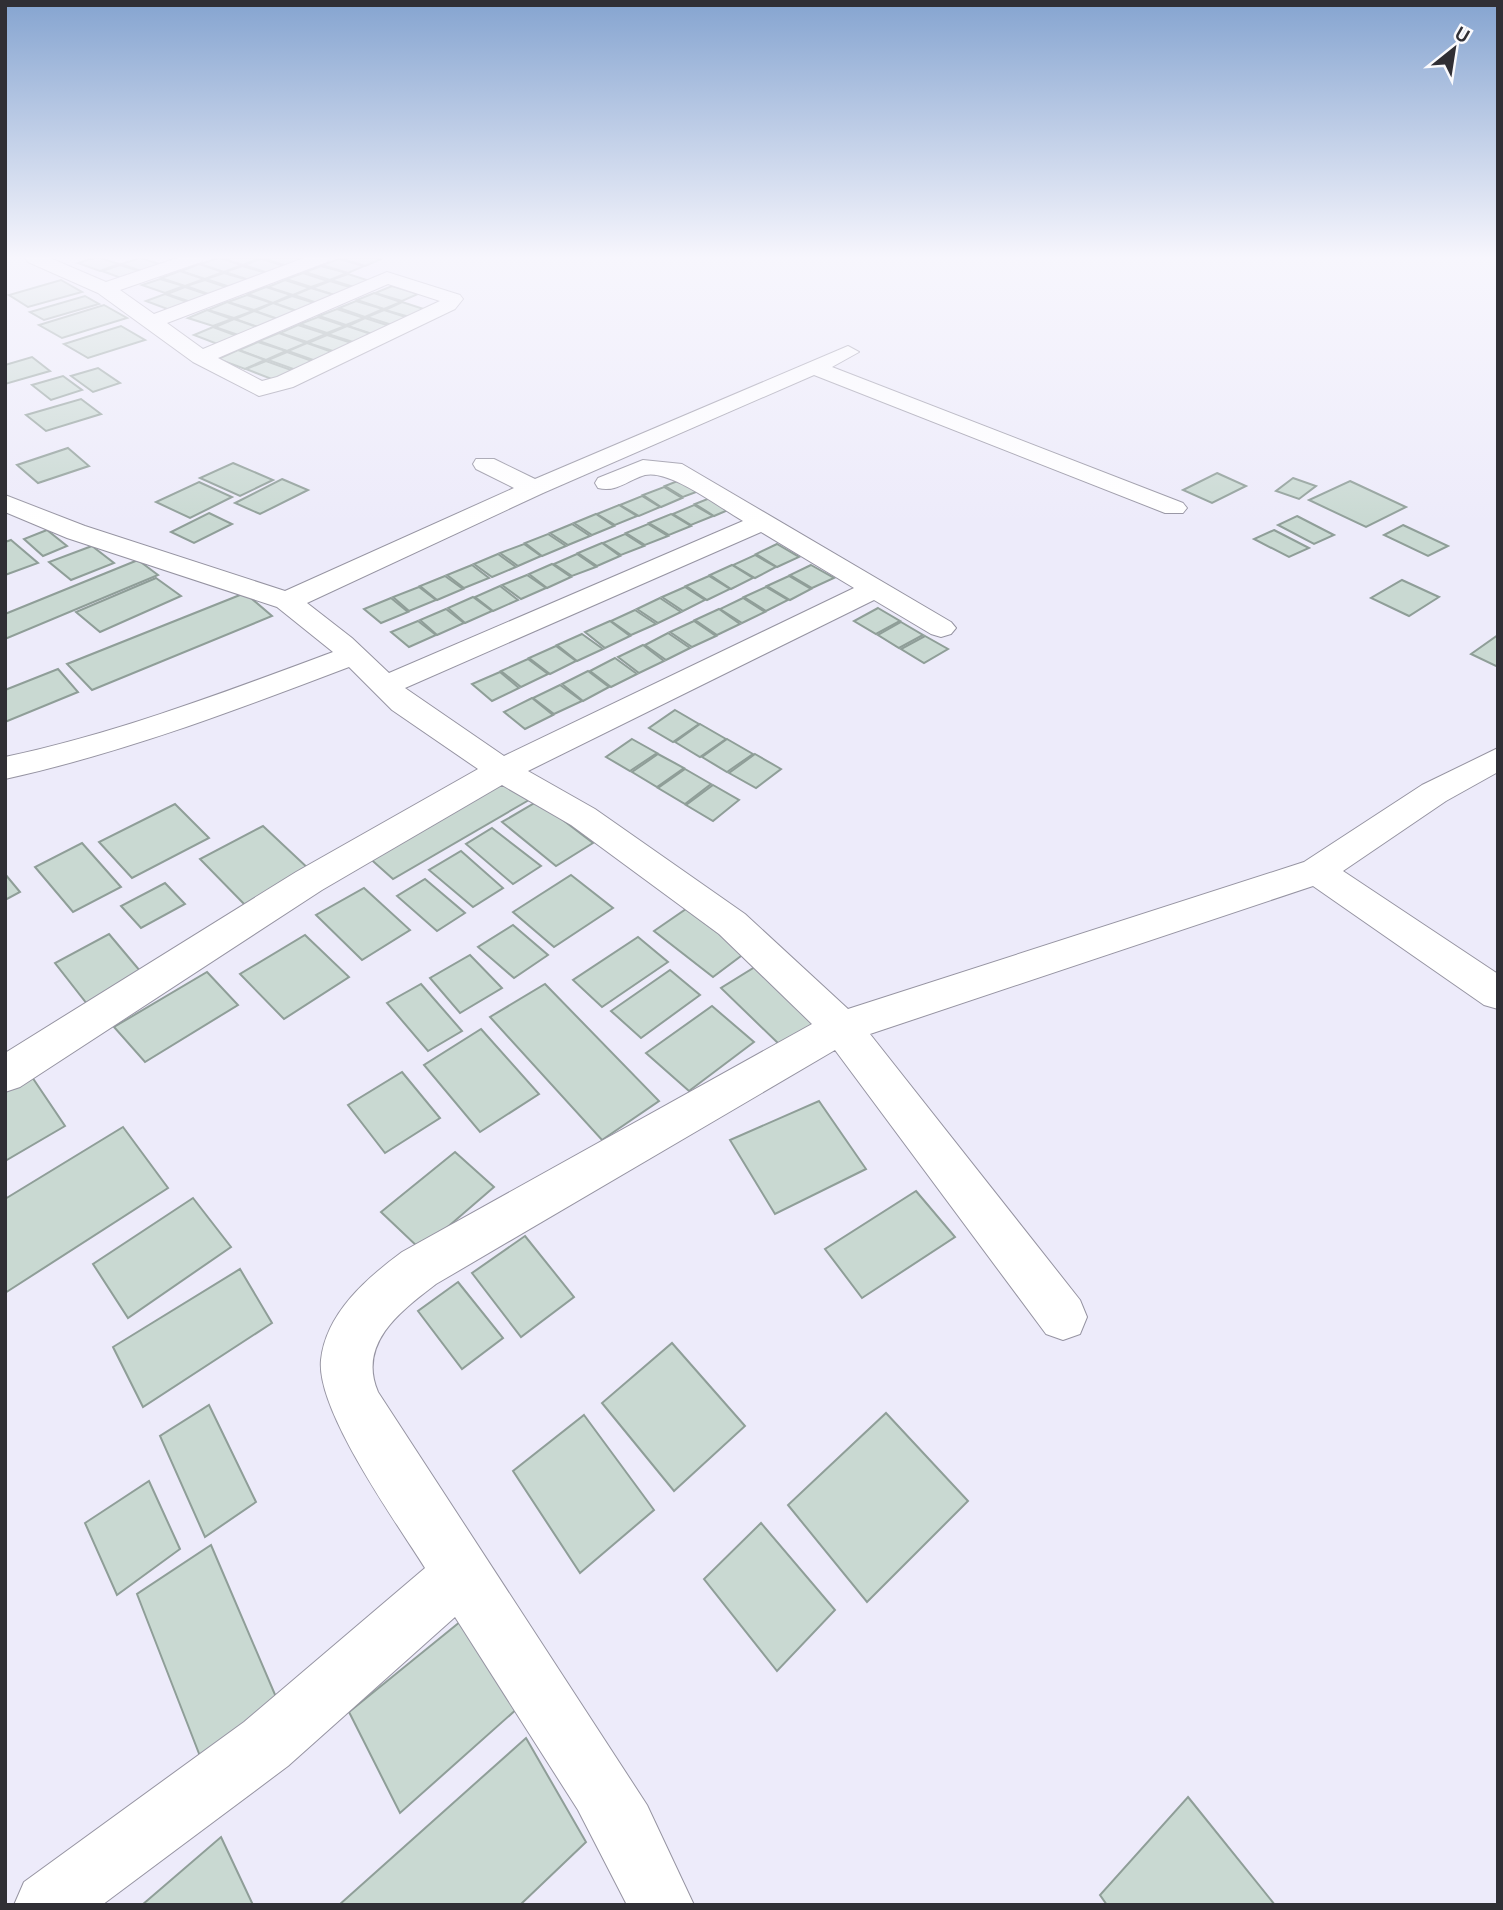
<svg xmlns="http://www.w3.org/2000/svg" width="1503" height="1910" viewBox="0 0 1503 1910" font-family="'Space Grotesk',sans-serif">
<style>
.building{fill:#c9d9d2;stroke:#8f9e98;stroke-width:2}
.lines{fill:none;stroke-linecap:round;stroke-linejoin:round}
.minor-casing{stroke:#9694a2;stroke-width:2}
.minor{fill:#fff;fill-rule:evenodd}
</style>
<rect width="100%" height="100%" fill="#edebfa"/>
<g class="building">
<polygon points="94,258 100,258 119,264 100,271 78,263"/>
<polygon points="140,258 163,265 144,272 121,264"/>
<polygon points="219,258 242,265 224,272 200,264"/>
<polygon points="222,258 260,258 243,265"/>
<polygon points="262,258 299,258 303,259 287,266"/>
<polygon points="340,258 376,258 381,259 365,266"/>
<polygon points="261,259 285,266 268,273 244,265"/>
<polygon points="339,259 364,266 348,273 322,265"/>
<polygon points="199,264 223,272 205,279 181,271"/>
<polygon points="120,265 143,272 124,279 102,271"/>
<polygon points="242,266 267,273 249,280 225,272"/>
<polygon points="321,266 347,273 330,280 305,272"/>
<polygon points="180,271 204,279 185,286 161,278"/>
<polygon points="224,273 248,280 230,287 206,279"/>
<polygon points="303,273 328,281 311,287 286,279"/>
<polygon points="348,274 373,282 357,288 331,280"/>
<polygon points="160,279 184,286 165,293 142,285"/>
<polygon points="61,280 82,292 28,307 9,295"/>
<polygon points="205,280 229,288 211,295 186,286"/>
<polygon points="285,280 310,288 293,295 268,287"/>
<polygon points="330,281 356,289 338,296 312,288"/>
<polygon points="392,286 418,294 402,301 375,293"/>
<polygon points="185,287 209,295 191,302 167,294"/>
<polygon points="266,287 291,295 273,303 248,294"/>
<polygon points="311,288 337,296 320,304 294,295"/>
<polygon points="374,293 401,302 384,309 357,300"/>
<polygon points="165,294 190,303 170,310 146,301"/>
<polygon points="247,295 272,303 254,310 228,302"/>
<polygon points="85,296 99,304 44,320 30,312"/>
<polygon points="292,296 318,304 300,312 274,303"/>
<polygon points="356,301 383,309 365,317 339,308"/>
<polygon points="227,302 253,311 234,318 208,310"/>
<polygon points="402,302 430,311 413,318 385,310"/>
<polygon points="273,303 299,312 281,320 255,311"/>
<polygon points="104,305 127,318 62,338 39,325"/>
<polygon points="337,309 364,318 346,325 319,316"/>
<polygon points="207,310 232,319 213,326 188,318"/>
<polygon points="384,310 412,319 395,326 367,317"/>
<polygon points="254,311 280,320 261,328 235,319"/>
<polygon points="318,317 345,326 327,333 300,324"/>
<polygon points="365,318 393,327 375,335 348,326"/>
<polygon points="234,319 260,328 241,336 215,327"/>
<polygon points="298,325 326,334 307,342 280,333"/>
<polygon points="121,326 145,340 88,358 64,344"/>
<polygon points="347,326 374,335 356,343 328,334"/>
<polygon points="213,327 240,337 220,345 194,335"/>
<polygon points="279,333 306,343 287,351 259,341"/>
<polygon points="327,335 355,344 336,352 308,343"/>
<polygon points="258,342 286,351 266,360 239,350"/>
<polygon points="307,343 335,353 316,361 288,351"/>
<polygon points="238,350 265,360 245,369 218,359"/>
<polygon points="287,352 315,362 296,370 268,360"/>
<polygon points="32,357 50,371 5,384 5,365"/>
<polygon points="266,361 294,371 274,380 246,369"/>
<polygon points="98,368 120,383 93,392 71,376"/>
<polygon points="63,376 82,390 51,400 32,385"/>
<polygon points="81,399 101,414 46,431 26,415"/>
<polygon points="68,448 89,466 38,483 17,465"/>
<polygon points="233,463 273,480 240,496 200,478"/>
<polygon points="1217,473 1246,486 1212,503 1183,490"/>
<polygon points="685,478 704,489 683,497 665,486"/>
<polygon points="1293,478 1316,486 1299,499 1276,491"/>
<polygon points="282,479 308,490 260,514 235,503"/>
<polygon points="1350,481 1406,507 1366,527 1309,500"/>
<polygon points="199,482 232,497 190,518 156,502"/>
<polygon points="664,487 682,498 661,507 643,495"/>
<polygon points="642,496 660,507 639,516 620,505"/>
<polygon points="715,496 735,507 714,516 695,504"/>
<polygon points="619,505 637,516 615,525 597,514"/>
<polygon points="694,505 713,516 691,525 673,514"/>
<polygon points="209,513 232,524 194,543 171,532"/>
<polygon points="596,514 614,526 592,535 574,523"/>
<polygon points="671,514 691,526 669,535 649,523"/>
<polygon points="1297,516 1334,535 1314,544 1278,525"/>
<polygon points="572,524 590,536 568,545 550,533"/>
<polygon points="648,524 668,536 645,545 626,533"/>
<polygon points="1403,525 1448,546 1428,556 1384,535"/>
<polygon points="47,530 67,546 43,556 24,539"/>
<polygon points="1274,530 1309,548 1289,557 1254,539"/>
<polygon points="548,534 566,546 542,556 525,543"/>
<polygon points="625,534 644,546 621,555 603,543"/>
<polygon points="11,540 38,563 5,575 5,542"/>
<polygon points="602,543 620,556 597,566 578,553"/>
<polygon points="524,544 541,556 518,566 500,553"/>
<polygon points="777,544 799,557 777,567 756,554"/>
<polygon points="92,546 114,563 71,580 49,562"/>
<polygon points="498,554 516,567 492,577 474,564"/>
<polygon points="577,554 596,567 572,576 554,564"/>
<polygon points="755,555 776,567 755,578 733,565"/>
<polygon points="138,560 158,575 5,639 5,614"/>
<polygon points="552,564 571,577 547,588 529,574"/>
<polygon points="472,565 489,578 464,588 447,575"/>
<polygon points="732,565 753,578 731,589 710,575"/>
<polygon points="811,565 834,578 812,588 790,575"/>
<polygon points="527,575 546,588 521,599 502,585"/>
<polygon points="445,576 463,589 437,600 420,586"/>
<polygon points="709,576 730,589 707,600 686,586"/>
<polygon points="789,576 811,589 790,600 767,586"/>
<polygon points="156,578 181,596 100,632 76,612"/>
<polygon points="1402,580 1439,597 1409,616 1371,598"/>
<polygon points="500,586 518,600 493,611 475,597"/>
<polygon points="419,587 436,600 409,611 393,597"/>
<polygon points="685,587 705,600 683,611 662,597"/>
<polygon points="766,587 788,600 766,611 744,597"/>
<polygon points="245,593 272,616 92,690 67,664"/>
<polygon points="473,597 492,611 465,623 448,608"/>
<polygon points="391,598 408,612 381,623 364,609"/>
<polygon points="660,598 681,612 658,623 637,609"/>
<polygon points="743,598 765,612 742,623 720,609"/>
<polygon points="878,608 900,621 876,634 854,621"/>
<polygon points="446,609 464,623 437,635 420,620"/>
<polygon points="719,609 740,624 717,635 695,620"/>
<polygon points="635,610 656,624 631,635 611,621"/>
<polygon points="418,621 436,635 409,647 391,632"/>
<polygon points="610,621 630,636 605,648 585,632"/>
<polygon points="694,621 716,636 692,647 670,632"/>
<polygon points="901,622 923,635 899,648 878,635"/>
<polygon points="668,633 690,648 666,660 645,645"/>
<polygon points="582,634 603,649 577,661 557,645"/>
<polygon points="1498,635 1498,667 1471,654"/>
<polygon points="925,636 948,649 924,663 901,649"/>
<polygon points="643,645 664,661 639,673 618,657"/>
<polygon points="556,646 576,661 550,674 529,658"/>
<polygon points="615,658 637,674 611,687 590,671"/>
<polygon points="528,659 548,674 521,687 501,671"/>
<polygon points="58,669 78,692 5,722 5,690"/>
<polygon points="588,671 609,687 583,701 562,684"/>
<polygon points="500,672 519,688 492,701 472,684"/>
<polygon points="560,685 582,701 554,714 533,698"/>
<polygon points="532,698 553,715 525,729 504,712"/>
<polygon points="675,710 699,724 673,742 649,728"/>
<polygon points="700,724 726,739 700,757 675,742"/>
<polygon points="632,739 657,753 630,771 606,757"/>
<polygon points="727,739 753,754 727,772 702,757"/>
<polygon points="658,754 684,768 657,787 632,772"/>
<polygon points="755,754 781,769 756,788 729,773"/>
<polygon points="685,769 711,784 685,804 658,788"/>
<polygon points="501,778 529,800 393,879 366,855"/>
<polygon points="713,785 739,800 713,821 686,805"/>
<polygon points="538,801 593,843 556,866 502,822"/>
<polygon points="175,804 209,838 132,878 99,842"/>
<polygon points="263,826 311,871 247,907 200,859"/>
<polygon points="492,828 541,866 513,884 466,844"/>
<polygon points="82,843 121,887 73,912 35,867"/>
<polygon points="461,851 503,888 473,907 429,870"/>
<polygon points="5,874 20,892 5,900"/>
<polygon points="571,875 613,908 554,947 513,912"/>
<polygon points="425,879 465,913 437,931 397,896"/>
<polygon points="165,883 185,904 141,928 121,906"/>
<polygon points="364,888 410,930 362,960 316,915"/>
<polygon points="686,909 745,953 713,977 654,931"/>
<polygon points="513,925 548,955 514,978 478,947"/>
<polygon points="109,934 146,978 91,1009 55,963"/>
<polygon points="305,935 349,977 284,1019 240,974"/>
<polygon points="638,937 668,962 602,1007 573,980"/>
<polygon points="470,955 502,988 460,1013 430,978"/>
<polygon points="763,962 825,1018 782,1047 721,988"/>
<polygon points="670,970 700,995 641,1038 611,1011"/>
<polygon points="207,972 238,1005 145,1062 114,1027"/>
<polygon points="421,984 462,1031 428,1051 387,1003"/>
<polygon points="545,984 659,1101 602,1140 490,1017"/>
<polygon points="712,1006 754,1042 689,1091 646,1053"/>
<polygon points="481,1029 539,1094 480,1132 424,1065"/>
<polygon points="402,1072 440,1118 385,1153 348,1105"/>
<polygon points="30,1074 65,1126 5,1161 5,1088"/>
<polygon points="819,1101 866,1169 775,1214 730,1140"/>
<polygon points="123,1127 168,1188 5,1293 5,1199"/>
<polygon points="455,1152 494,1187 421,1250 381,1212"/>
<polygon points="916,1191 955,1237 862,1298 825,1249"/>
<polygon points="193,1198 231,1247 128,1318 93,1264"/>
<polygon points="525,1236 574,1297 521,1337 472,1273"/>
<polygon points="240,1269 272,1323 143,1407 113,1347"/>
<polygon points="458,1282 503,1338 462,1369 418,1311"/>
<polygon points="672,1343 745,1426 674,1491 602,1403"/>
<polygon points="209,1405 256,1502 205,1537 160,1436"/>
<polygon points="886,1413 968,1501 867,1602 788,1505"/>
<polygon points="584,1415 654,1510 580,1573 513,1471"/>
<polygon points="149,1481 180,1549 117,1595 85,1523"/>
<polygon points="761,1523 835,1610 777,1671 704,1579"/>
<polygon points="211,1545 282,1711 205,1769 137,1594"/>
<polygon points="466,1617 519,1707 400,1813 349,1712"/>
<polygon points="526,1738 586,1842 520,1905 339,1905"/>
<polygon points="1188,1797 1275,1905 1107,1905 1100,1895"/>
<polygon points="221,1837 253,1905 142,1905"/>
</g>
<g class="lines">
<defs>
<g id="minor">
<path d="M26,258H50L106,282L177,258H203L201,262L120,290L154,314L304,258H329L327,262L167,323L203,349L387,272L460,295L463,299L455,309L293,387L259,396L193,362L98,293L28,262ZM388,284L440,301L277,377L262,381L218,358Z"/>
<path d="M848,346L859,352L832,367L1183,503L1187,508L1183,513H1165L814,375L543,493L307,603L352,638L389,673L743,521C720,508 670,469 645,475C628,480 616,493 598,488L595,483L598,478L643,460L682,464L951,622L956,628L951,634L941,637L931,634L874,600L528,771L595,809L745,914L848,1009L1304,862L1422,785L1498,748V772L1446,801L1343,871L1498,974V1009L1484,1005L1313,886L870,1034L1080,1300L1087,1317L1080,1334L1063,1340L1046,1334L835,1050L436,1284C401,1311 357,1343 378,1392L647,1805L694,1905H627L578,1810L455,1617L288,1766L102,1905H14L24,1882L244,1722L425,1568C397,1523 316,1411 321,1360C326,1313 367,1278 402,1252L812,1024L719,934L571,825L502,785L322,890L20,1087L5,1092V1053L296,872L478,769L392,710L349,667C236,710 123,753 5,779V757C118,733 225,692 333,652L277,607L67,538L5,512V495L85,526L285,591L514,488L476,469L473,464L476,459H494L535,479ZM761,532L854,588L504,756L405,688Z"/>
</g>
</defs>
<use href="#minor" class="minor-casing"/>
<use href="#minor" class="minor"/>
</g>
<linearGradient id="sky" x2="0" y2="1"><stop stop-color="#85a4d0"/><stop offset="0.49" stop-color="#f7f6fd"/><stop offset="1" stop-color="#f7f6fd" stop-opacity="0"/></linearGradient>
<rect width="1503" height="525" fill="url(#sky)"/>
<rect width="1503" height="1910" fill="none" stroke="#302f35" stroke-width="14"/>
<g transform="translate(1454 49) rotate(30)" stroke="#fafafd" stroke-width="5" paint-order="stroke">
<path d="M0-5L12 26L0 18L-12 26Z" fill="#302f35"/>
<text y="-10" font-size="19" font-weight="bold" text-anchor="middle" fill="#302f35">U</text>
</g>
</svg>
